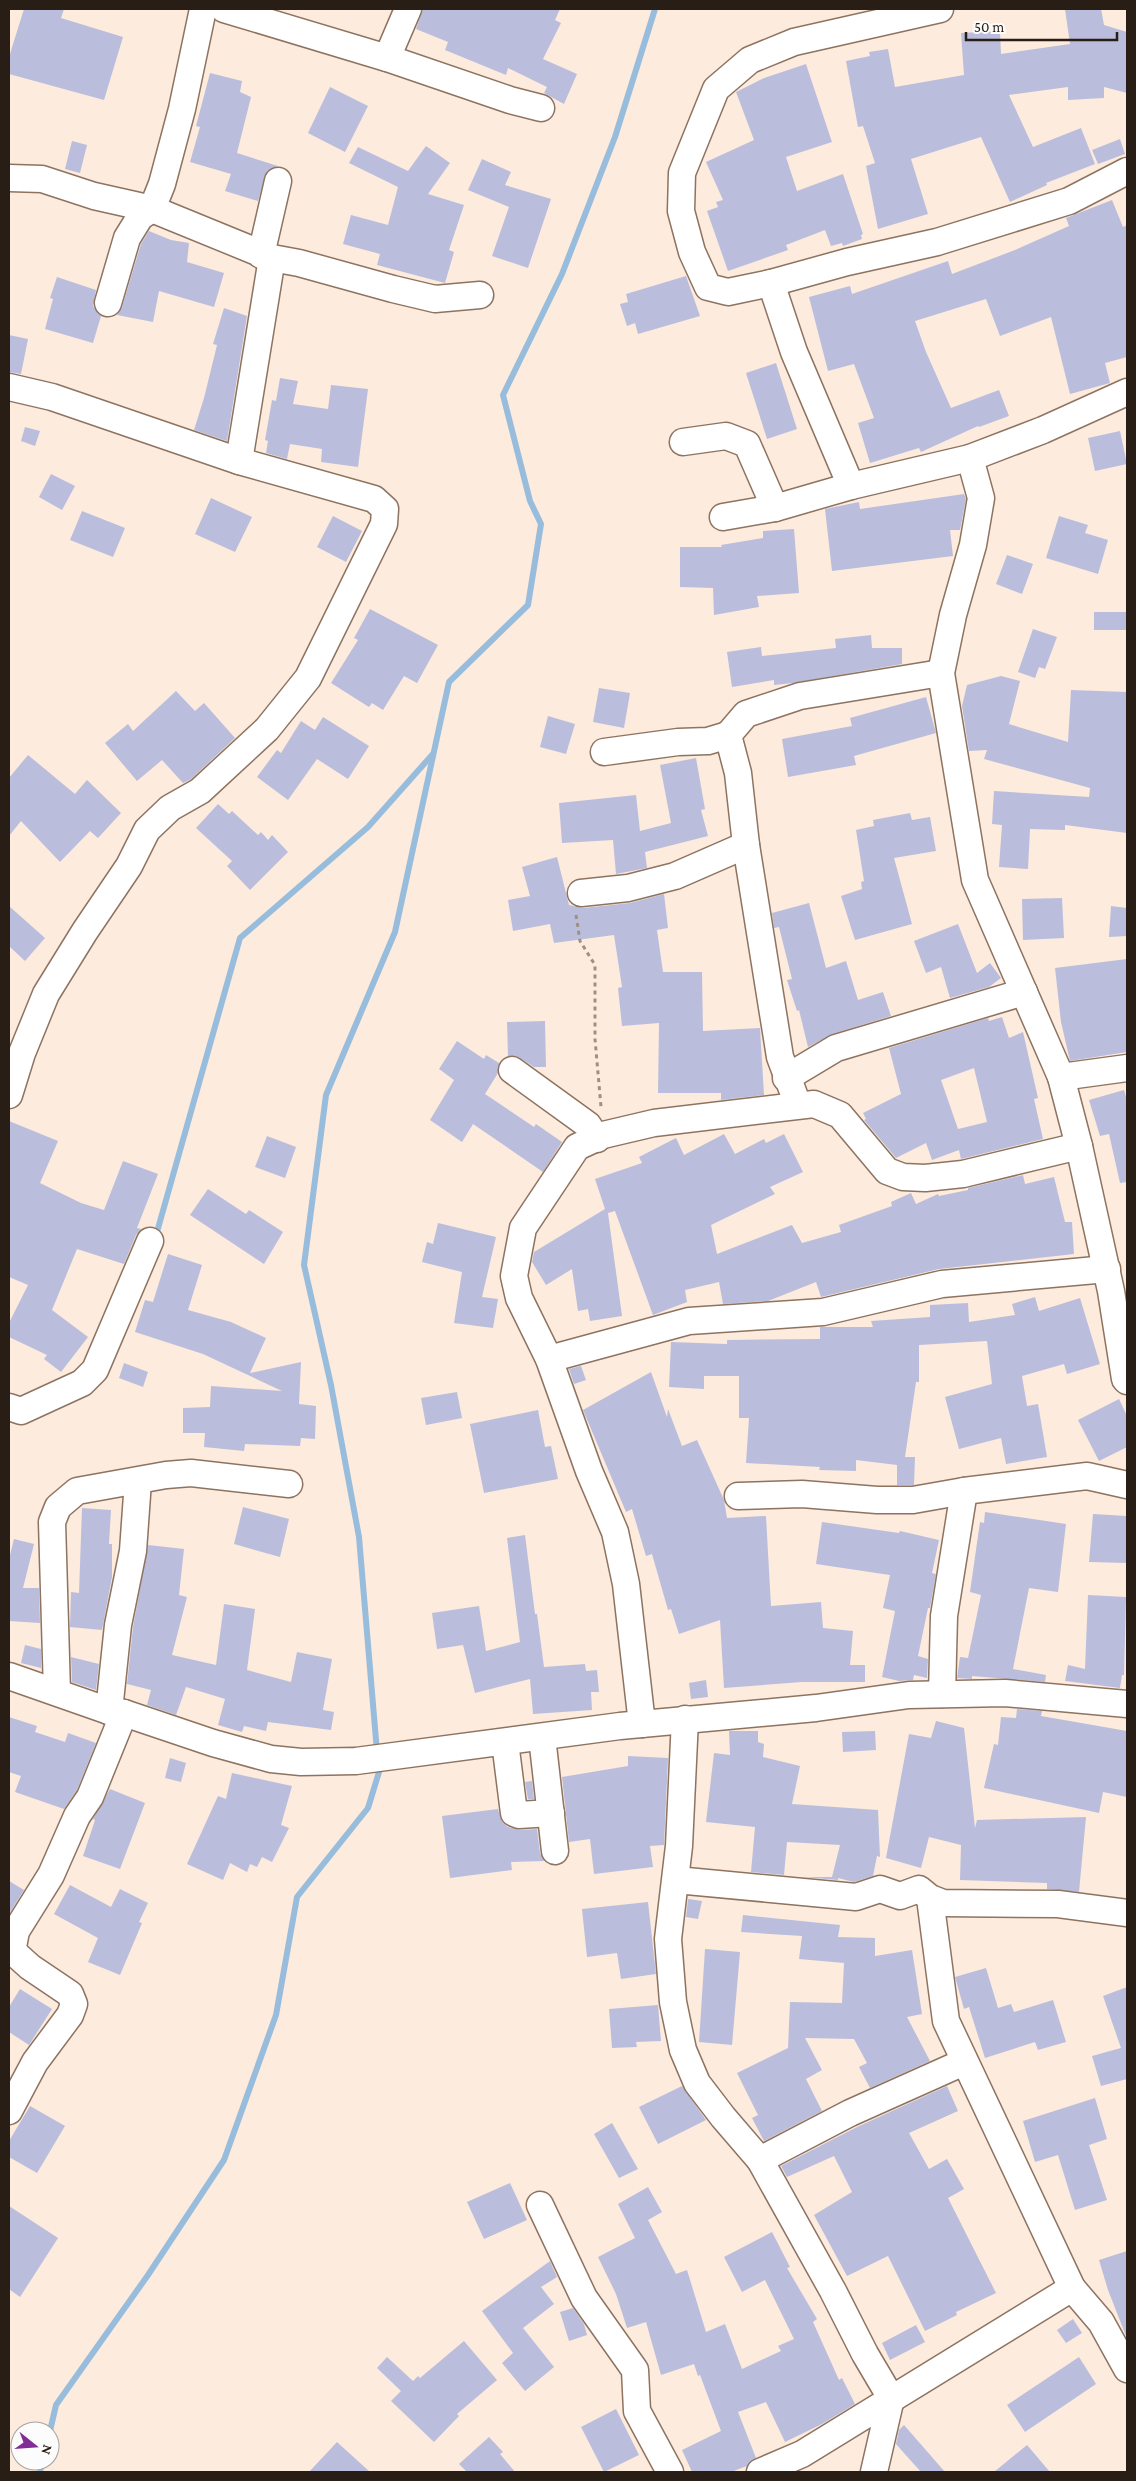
<svg xmlns="http://www.w3.org/2000/svg" width="1136" height="2481" viewBox="0 0 1136 2481" font-family="'Crimson Pro',serif">
<style>
.lines{fill:none;stroke-linecap:round;stroke-linejoin:round}
.stream{stroke:#98bddc;stroke-width:6}
.building{fill:#babedc;fill-rule:evenodd}
.minor-casing{stroke:#8d7360;stroke-width:29}
.path{stroke:#9f9085;stroke-width:3;stroke-dasharray:4 4;stroke-linecap:butt}
.minor{stroke:#fff;stroke-width:26}
</style>
<rect width="100%" height="100%" fill="#fdebde"/>
<g class="lines">
<g class="stream">
<polyline points="155,1239 240,938 368,827 432,755"/>
<polyline points="377,1752 359,1537 331,1385 304,1265 326,1095 395,932 449,682 528,605 541,524 530,501 503,395 562,274 615,137 655,9"/>
<polyline points="50,2431 56,2405 148,2275 224,2160 276,2015 297,1897 368,1808 379,1772 378,1765"/>
<polyline points="40,2472 42,2461"/>
</g>
</g>
<g class="building">
<polygon points="24,9 64,9 61,18 123,37 104,100 9,74 9,57"/>
<polygon points="423,9 560,9 555,20 561,23 543,59 577,74 564,104 544,93 547,87 508,68 506,75 445,50 448,42 416,29"/>
<polygon points="1065,9 1101,9 1104,25 1127,32 1127,93 1104,87 1104,98 1068,100 1068,87 1009,95 1033,147 1081,128 1095,164 1046,183 1047,185 1010,202 981,137 911,159 928,214 878,229 866,166 875,163 863,126 858,127 846,61 870,56 869,52 888,49 895,87 964,75 961,33 1000,31 1001,54 1070,44"/>
<polygon points="806,64 832,142 786,157 797,191 843,174 863,234 861,235 862,239 843,246 842,243 831,246 825,230 786,245 788,250 728,271 707,211 718,207 716,202 723,200 706,162 754,140 736,92 764,78"/>
<polygon points="210,73 242,81 240,92 251,97 237,153 278,166 267,171 258,201 225,191 231,174 190,162 200,127 196,126"/>
<polygon points="330,87 368,106 345,152 308,133"/>
<polygon points="1120,139 1125,154 1098,164 1092,150"/>
<polygon points="72,141 87,145 80,173 65,169"/>
<polygon points="426,146 450,163 428,194 464,205 449,250 454,252 445,283 377,265 380,254 343,244 351,215 388,225 398,187 349,163 358,147 408,171"/>
<polygon points="482,159 511,172 505,185 551,199 528,268 492,256 509,207 468,190"/>
<polygon points="1112,200 1123,227 1127,225 1127,357 1105,363 1110,383 1070,394 1051,317 1000,336 986,299 915,321 926,352 951,408 999,390 1009,416 979,427 978,426 921,452 919,448 870,463 858,423 874,418 854,364 828,371 809,297 850,286 852,294 948,261 952,274 1015,250 1069,226 1066,218"/>
<polygon points="149,231 171,240 189,243 187,262 224,273 214,307 159,291 153,322 117,315 122,307 141,244"/>
<polygon points="686,276 700,316 638,334 635,323 627,326 620,304 628,302 626,294"/>
<polygon points="57,277 96,290 93,306 101,316 93,343 45,329 53,299 50,298"/>
<polygon points="224,308 247,316 227,441 194,430 204,398 217,345 213,344"/>
<polygon points="9,335 28,339 21,374 9,372"/>
<polygon points="776,363 797,429 767,439 746,373"/>
<polygon points="280,378 298,381 293,404 328,409 331,385 368,389 358,467 321,462 322,449 290,444 287,459 266,453 268,441 265,440 272,400 276,401"/>
<polygon points="25,427 40,431 35,446 21,441"/>
<polygon points="1120,431 1127,464 1095,471 1088,438"/>
<polygon points="51,474 75,486 62,510 39,497"/>
<polygon points="964,494 966,499 960,530 950,530 953,556 832,571 825,509 859,502 860,509"/>
<polygon points="211,498 252,517 235,552 195,534"/>
<polygon points="82,511 125,528 113,557 70,540"/>
<polygon points="333,516 362,531 346,562 317,547"/>
<polygon points="1059,516 1088,525 1085,533 1108,540 1098,574 1046,558"/>
<polygon points="794,529 799,593 757,596 759,607 714,615 713,588 680,587 680,547 722,547 721,545 763,538 763,531"/>
<polygon points="1007,555 1033,564 1022,594 996,584"/>
<polygon points="370,609 438,645 417,683 404,676 383,710 372,703 369,707 331,683 358,640 354,638"/>
<rect x="1094" y="612" width="33" height="18"/>
<polygon points="1033,629 1057,637 1045,669 1039,667 1035,678 1018,672"/>
<polygon points="871,635 872,648 902,648 902,664 793,683 774,685 774,680 732,687 727,652 761,647 762,656 836,648 835,639"/>
<polygon points="1001,676 1020,681 1009,724 1068,742 1071,690 1127,692 1127,833 1065,825 1065,830 1030,829 1028,869 999,867 1002,825 992,824 994,791 1089,797 1090,788 984,759 987,750 969,751 962,706 967,685"/>
<polygon points="599,688 630,693 624,728 593,722"/>
<polygon points="176,691 195,711 204,703 235,738 191,779 183,783 162,760 137,781 105,743 128,724 133,731"/>
<polygon points="926,697 936,733 854,756 856,765 788,777 782,739 852,726 850,718"/>
<polygon points="548,716 575,724 566,754 540,747"/>
<polygon points="323,717 369,746 348,779 317,759 288,800 257,777 277,750 281,753 301,721 315,730"/>
<polygon points="28,755 75,794 87,780 121,813 98,838 90,831 60,862 21,821 9,836 9,778"/>
<polygon points="696,758 705,809 701,810 708,836 645,852 647,868 616,874 613,840 562,843 559,803 636,795 640,831 671,823 660,765"/>
<polygon points="218,804 229,814 232,811 258,835 261,832 268,840 272,835 288,852 250,890 227,866 232,861 196,828"/>
<polygon points="910,813 912,820 930,817 936,851 894,858 912,924 855,940 841,896 862,889 861,882 864,881 856,830 874,826 873,820"/>
<polygon points="557,857 569,905 583,908 630,903 664,894 668,928 657,930 663,972 702,972 703,1031 760,1028 764,1095 721,1100 721,1093 658,1093 659,1023 622,1026 618,988 622,987 614,935 554,943 550,924 513,931 508,900 530,896 522,867"/>
<polygon points="1062,898 1064,938 1023,940 1022,899"/>
<polygon points="809,903 826,968 846,961 858,1000 883,992 891,1016 832,1034 808,1047 799,1010 797,1011 787,980 792,979 779,927 774,928 772,913"/>
<polygon points="9,906 45,938 25,961 9,946"/>
<polygon points="1111,906 1127,908 1127,936 1109,937"/>
<polygon points="958,924 977,973 990,963 1001,978 989,987 950,998 941,967 926,973 914,941"/>
<polygon points="1127,959 1127,1052 1070,1061 1061,1022 1055,968"/>
<path d="M1002,1017L1009,1038L1023,1032L1038,1098L1034,1099L1043,1139L961,1159L959,1150L932,1160L926,1143L896,1158L864,1120L866,1119L863,1113L901,1094L889,1048L988,1018L989,1021ZM974,1068L987,1122L958,1129L941,1080Z"/>
<polygon points="545,1021 546,1067 534,1067 520,1058 508,1056 507,1022"/>
<polygon points="457,1041 484,1059 486,1055 499,1063 498,1073 485,1094 534,1127 536,1124 562,1142 543,1172 473,1124 462,1142 430,1120 454,1080 439,1069"/>
<polygon points="1124,1090 1127,1101 1127,1182 1120,1183 1109,1134 1100,1136 1089,1100"/>
<polygon points="9,1121 58,1141 40,1183 81,1203 104,1210 123,1161 158,1174 137,1228 141,1229 136,1235 124,1264 77,1249 52,1310 88,1337 61,1372 44,1359 47,1355 9,1337 9,1323 28,1285 9,1277"/>
<polygon points="724,1134 735,1154 764,1139 766,1143 784,1134 803,1172 770,1187 775,1194 711,1225 717,1254 792,1225 802,1243 841,1232 839,1225 892,1206 891,1202 911,1193 916,1204 938,1194 939,1196 968,1190 968,1188 1023,1175 1025,1184 1054,1177 1065,1222 1072,1222 1074,1254 939,1269 821,1297 816,1282 768,1301 723,1304 719,1282 685,1290 687,1302 653,1315 615,1211 608,1213 622,1316 590,1321 588,1309 578,1311 572,1269 546,1285 532,1262 534,1252 605,1209 595,1179 642,1163 639,1157 676,1138 684,1155"/>
<polygon points="267,1136 296,1147 285,1178 255,1167"/>
<polygon points="208,1189 246,1214 249,1210 283,1232 264,1264 190,1215"/>
<polygon points="438,1223 496,1237 482,1297 498,1299 493,1328 454,1323 462,1272 422,1262 427,1242 433,1244"/>
<polygon points="168,1254 202,1265 188,1310 231,1322 266,1338 250,1373 301,1362 299,1404 316,1406 315,1439 301,1438 300,1446 245,1444 244,1451 204,1447 205,1433 183,1433 183,1408 210,1407 211,1386 282,1391 203,1354 135,1332 145,1300 153,1302"/>
<polygon points="1035,1297 1039,1311 1080,1298 1100,1364 1067,1374 1064,1364 1022,1376 1027,1406 1038,1404 1047,1457 1006,1464 1001,1438 959,1449 945,1397 992,1384 987,1341 919,1345 919,1382 916,1382 905,1457 915,1457 914,1485 897,1485 897,1465 856,1460 856,1471 819,1470 820,1467 746,1463 749,1418 739,1418 739,1376 704,1376 704,1389 669,1387 671,1342 727,1344 727,1340 820,1339 820,1327 873,1327 871,1321 930,1317 930,1305 968,1303 969,1322 1015,1315 1012,1304"/>
<polygon points="124,1363 148,1372 143,1387 119,1378"/>
<polygon points="581,1366 586,1380 574,1384 569,1369"/>
<polygon points="651,1372 667,1417 668,1409 682,1446 697,1440 724,1500 727,1518 766,1516 771,1606 821,1602 823,1628 853,1631 850,1665 865,1665 865,1682 802,1682 724,1688 720,1620 679,1634 671,1609 668,1610 652,1554 646,1556 632,1509 626,1512 583,1410"/>
<polygon points="457,1392 462,1418 426,1425 421,1398"/>
<polygon points="1119,1399 1127,1416 1127,1447 1099,1461 1078,1420"/>
<polygon points="538,1410 545,1447 551,1446 558,1479 484,1493 470,1424"/>
<polygon points="243,1507 289,1519 280,1557 234,1544"/>
<polygon points="82,1508 111,1510 109,1544 112,1544 112,1577 102,1630 70,1627 71,1592 79,1593"/>
<polygon points="985,1512 1066,1524 1058,1592 1029,1588 1013,1669 1046,1675 1045,1682 972,1676 972,1679 957,1678 960,1657 968,1658 981,1595 970,1592 980,1522 984,1523"/>
<polygon points="1093,1514 1127,1516 1127,1563 1089,1562"/>
<polygon points="822,1522 899,1533 900,1531 939,1540 932,1573 936,1574 930,1608 928,1608 918,1656 928,1659 927,1678 914,1675 913,1680 899,1681 882,1677 895,1611 883,1608 890,1575 816,1564"/>
<polygon points="525,1535 535,1614 537,1614 544,1667 585,1664 586,1671 597,1670 599,1692 591,1692 592,1710 533,1714 530,1679 475,1693 463,1645 437,1649 432,1613 479,1606 486,1651 520,1642 507,1538"/>
<polygon points="14,1539 34,1544 23,1588 39,1588 40,1623 9,1621 9,1559"/>
<polygon points="148,1545 184,1549 179,1595 187,1597 172,1655 216,1665 224,1604 255,1609 247,1670 291,1682 297,1652 332,1659 323,1710 334,1712 331,1730 268,1722 266,1731 244,1726 242,1732 218,1725 225,1699 186,1687 176,1715 147,1705 151,1690 127,1684 133,1627"/>
<polygon points="1088,1595 1126,1597 1124,1675 1122,1675 1120,1688 1065,1681 1068,1665 1085,1669"/>
<polygon points="25,1645 41,1649 41,1668 21,1663"/>
<polygon points="71,1657 99,1664 96,1690 72,1682"/>
<polygon points="706,1680 708,1697 691,1699 689,1683"/>
<polygon points="1017,1709 1042,1711 1041,1716 1127,1731 1127,1797 1103,1792 1099,1813 984,1788 994,1744 998,1745 1001,1717 1016,1718"/>
<polygon points="9,1717 37,1726 35,1732 65,1742 68,1733 96,1743 77,1790 64,1809 15,1792 21,1776 9,1772"/>
<polygon points="936,1721 964,1728 975,1828 977,1820 1086,1817 1079,1892 1047,1889 1047,1883 960,1880 961,1845 929,1837 921,1868 886,1858 909,1734 931,1738"/>
<polygon points="729,1731 758,1731 758,1742 764,1744 763,1757 800,1766 792,1804 878,1810 880,1857 877,1856 873,1876 854,1882 838,1878 838,1880 803,1877 832,1877 840,1845 787,1842 784,1875 751,1872 755,1827 706,1822 714,1753 730,1755"/>
<polygon points="875,1731 876,1750 843,1752 842,1732"/>
<polygon points="628,1756 668,1758 664,1845 650,1846 653,1867 594,1874 590,1839 569,1842 562,1777 628,1766"/>
<polygon points="170,1758 186,1763 181,1782 165,1778"/>
<polygon points="232,1773 292,1786 281,1825 289,1828 272,1862 262,1857 257,1867 250,1864 247,1872 230,1863 223,1880 187,1864 218,1796 226,1799"/>
<polygon points="532,1781 534,1799 528,1799 525,1782"/>
<polygon points="110,1789 145,1803 120,1869 83,1856 95,1820 93,1819"/>
<polygon points="498,1809 502,1822 508,1827 520,1830 537,1829 540,1853 544,1861 511,1862 512,1870 450,1878 442,1816"/>
<polygon points="9,1881 24,1890 9,1914"/>
<polygon points="70,1885 111,1907 120,1889 148,1903 139,1922 142,1923 120,1975 88,1962 98,1938 54,1914"/>
<polygon points="688,1899 702,1901 698,1919 686,1917"/>
<polygon points="648,1902 656,1974 621,1979 617,1953 587,1957 582,1909"/>
<polygon points="743,1915 840,1925 838,1937 875,1938 875,1956 912,1950 922,2014 907,2017 930,2061 870,2088 859,2067 867,2063 854,2039 805,2038 822,2070 806,2079 822,2111 764,2141 752,2118 758,2115 737,2073 788,2048 790,2002 842,2003 844,1963 799,1959 802,1936 741,1932"/>
<polygon points="705,1949 740,1952 732,2045 699,2042"/>
<polygon points="986,1968 998,2008 1011,2004 1014,2012 1053,2000 1066,2042 1038,2050 1035,2042 985,2058 969,2007 964,2009 955,1977"/>
<polygon points="1127,1987 1127,2079 1101,2086 1092,2056 1121,2048 1103,1996"/>
<polygon points="20,1989 52,2009 29,2045 9,2032 9,2007"/>
<polygon points="658,2005 661,2041 636,2042 637,2047 612,2048 609,2009"/>
<polygon points="682,2086 706,2120 658,2144 639,2107"/>
<polygon points="947,2086 958,2111 909,2133 929,2169 947,2159 964,2189 948,2198 996,2293 956,2312 957,2315 925,2331 888,2256 847,2276 814,2215 852,2192 834,2156 787,2177 781,2166 857,2127"/>
<polygon points="1095,2098 1107,2139 1089,2145 1107,2200 1075,2210 1058,2155 1035,2162 1023,2121"/>
<polygon points="30,2106 65,2126 37,2173 9,2157 9,2141"/>
<polygon points="612,2123 638,2169 619,2178 594,2134"/>
<polygon points="510,2183 527,2220 484,2239 467,2202"/>
<polygon points="648,2187 662,2212 648,2220 676,2274 687,2270 706,2332 725,2324 742,2369 781,2351 778,2346 794,2339 765,2280 742,2292 724,2257 772,2232 790,2267 787,2268 817,2319 813,2322 839,2380 842,2378 855,2404 822,2424 785,2442 766,2402 738,2412 756,2458 747,2466 731,2472 692,2472 682,2450 721,2431 700,2375 698,2376 694,2364 661,2375 646,2322 627,2328 616,2294 598,2257 635,2238 618,2204"/>
<polygon points="9,2206 58,2238 20,2297 9,2289"/>
<polygon points="1127,2251 1127,2335 1126,2336 1108,2290 1099,2260"/>
<polygon points="550,2261 557,2277 541,2287 554,2304 523,2328 554,2367 525,2391 502,2363 513,2353 482,2311"/>
<polygon points="573,2308 584,2324 587,2335 569,2341 560,2312"/>
<polygon points="1073,2319 1082,2333 1066,2343 1057,2330"/>
<polygon points="916,2325 925,2342 890,2360 882,2343"/>
<polygon points="464,2341 497,2380 457,2414 459,2416 434,2442 391,2401 401,2391 377,2368 387,2357 413,2381 418,2376 420,2378"/>
<polygon points="1079,2357 1096,2384 1025,2432 1007,2405"/>
<polygon points="616,2409 639,2455 604,2472 581,2427"/>
<polygon points="904,2425 945,2472 921,2472 912,2462 896,2444 899,2430"/>
<polygon points="489,2437 503,2452 500,2454 515,2472 467,2472 459,2464"/>
<polygon points="337,2442 370,2472 309,2472"/>
<polygon points="1027,2445 1050,2472 994,2472"/>
</g>
<g class="lines">
<defs>
<g id="minor">
<polyline points="224,9 387,58 510,100 541,108"/>
<polyline points="940,9 794,42 750,60 716,89 682,173 681,211 692,252 708,287 728,292 771,283 847,262 937,242 1069,201 1127,171"/>
<polyline points="387,58 408,9"/>
<polyline points="9,178 42,179 94,196 152,209 272,258 299,263 393,289 435,299 480,295"/>
<polyline points="261,255 278,181"/>
<polyline points="771,283 794,352 851,486"/>
<polyline points="108,303 127,238 140,217 152,209 162,184 182,109 203,9"/>
<polyline points="9,387 52,397 239,461 374,499 385,509 384,524 308,678 267,729 200,791 170,808 147,830 129,866 85,931 46,994 22,1053 9,1095"/>
<polyline points="683,442 726,436 747,444 775,508"/>
<polyline points="970,458 981,498 973,545 953,615 941,673 975,880 1061,1077 1079,1146 1111,1291 1125,1379 1127,1381"/>
<polyline points="239,461 272,258"/>
<polyline points="723,517 775,508 851,486 970,458 1043,430 1127,392"/>
<polyline points="728,735 746,714 800,696 941,673"/>
<polyline points="604,752 678,742 708,741 728,735 738,773 746,845 780,1057 798,1105"/>
<polyline points="581,893 628,888 675,876 746,845"/>
<polyline points="512,1070 588,1125 597,1139"/>
<polyline points="1061,1077 1127,1068"/>
<polyline points="786,1078 836,1048 1024,992"/>
<polyline points="549,1359 689,1321 823,1312 942,1284 1107,1269"/>
<polyline points="9,1407 21,1411 82,1383 95,1370 150,1241"/>
<polyline points="738,1496 802,1494 877,1500 913,1500 964,1491 1087,1476 1127,1485"/>
<polyline points="9,1676 109,1711 124,1713 213,1743 271,1759 301,1762 356,1761 620,1726 816,1708 909,1695 1005,1693 1127,1704"/>
<polyline points="57,1692 52,1522 58,1507 77,1491 166,1475 191,1473 289,1484"/>
<polyline points="942,1694 944,1616 964,1491"/>
<polyline points="109,1711 118,1625 133,1551 138,1481"/>
<polyline points="685,1719 679,1846 668,1939 673,2002 683,2050 697,2083 723,2117 760,2160 833,2291 865,2354 891,2398 874,2472"/>
<polyline points="642,1724 626,1584 615,1532 589,1471 549,1359 519,1298 514,1276 523,1228 577,1147 603,1135 654,1123 814,1104 840,1115 887,1171 903,1177 925,1178 963,1174 1079,1146"/>
<polyline points="542,1737 555,1851"/>
<polyline points="505,1742 514,1813 519,1815 551,1813"/>
<polyline points="676,1880 856,1897 880,1889 900,1896 919,1889 930,1898 943,1903 1058,1904 1127,1913"/>
<polyline points="930,1898 946,2021 1072,2288 1101,2322 1127,2369"/>
<polyline points="9,1948 30,1967 70,1994 74,2004 70,2015 35,2062 9,2111"/>
<polyline points="12,1952 16,1931 51,1875 77,1816 90,1797 124,1713"/>
<polyline points="760,2160 850,2113 964,2062"/>
<polyline points="540,2205 584,2298 635,2370 637,2411 670,2472"/>
<polyline points="760,2472 802,2454 1072,2288"/>
</g>
</defs>
<use href="#minor" class="minor-casing"/>
<polyline class="path" points="576,915 580,941 595,965 595,1039 601,1107"/>
<use href="#minor" class="minor"/>
</g>
<rect width="1136" height="2481" fill="none" stroke="#281e16" stroke-width="20"/>
<g transform="translate(35 2446) rotate(107)"><circle r="24" fill="#fcfcfc" stroke="#a7a3a0"/>
<path d="M0-4L9 19L0 12L-9 19Z" fill="#822c9a"/>
<text y="-8" font-size="14" font-weight="bold" text-anchor="middle" fill="#281e16">N</text>
</g>
<path d="M966 32v8h151v-8" fill="none" stroke="#281e16" stroke-width="2.5"/>
<text x="974" y="32" font-size="15" fill="#281e16" stroke="#fcfcfc" stroke-width="4" paint-order="stroke">50 m</text>
</svg>
